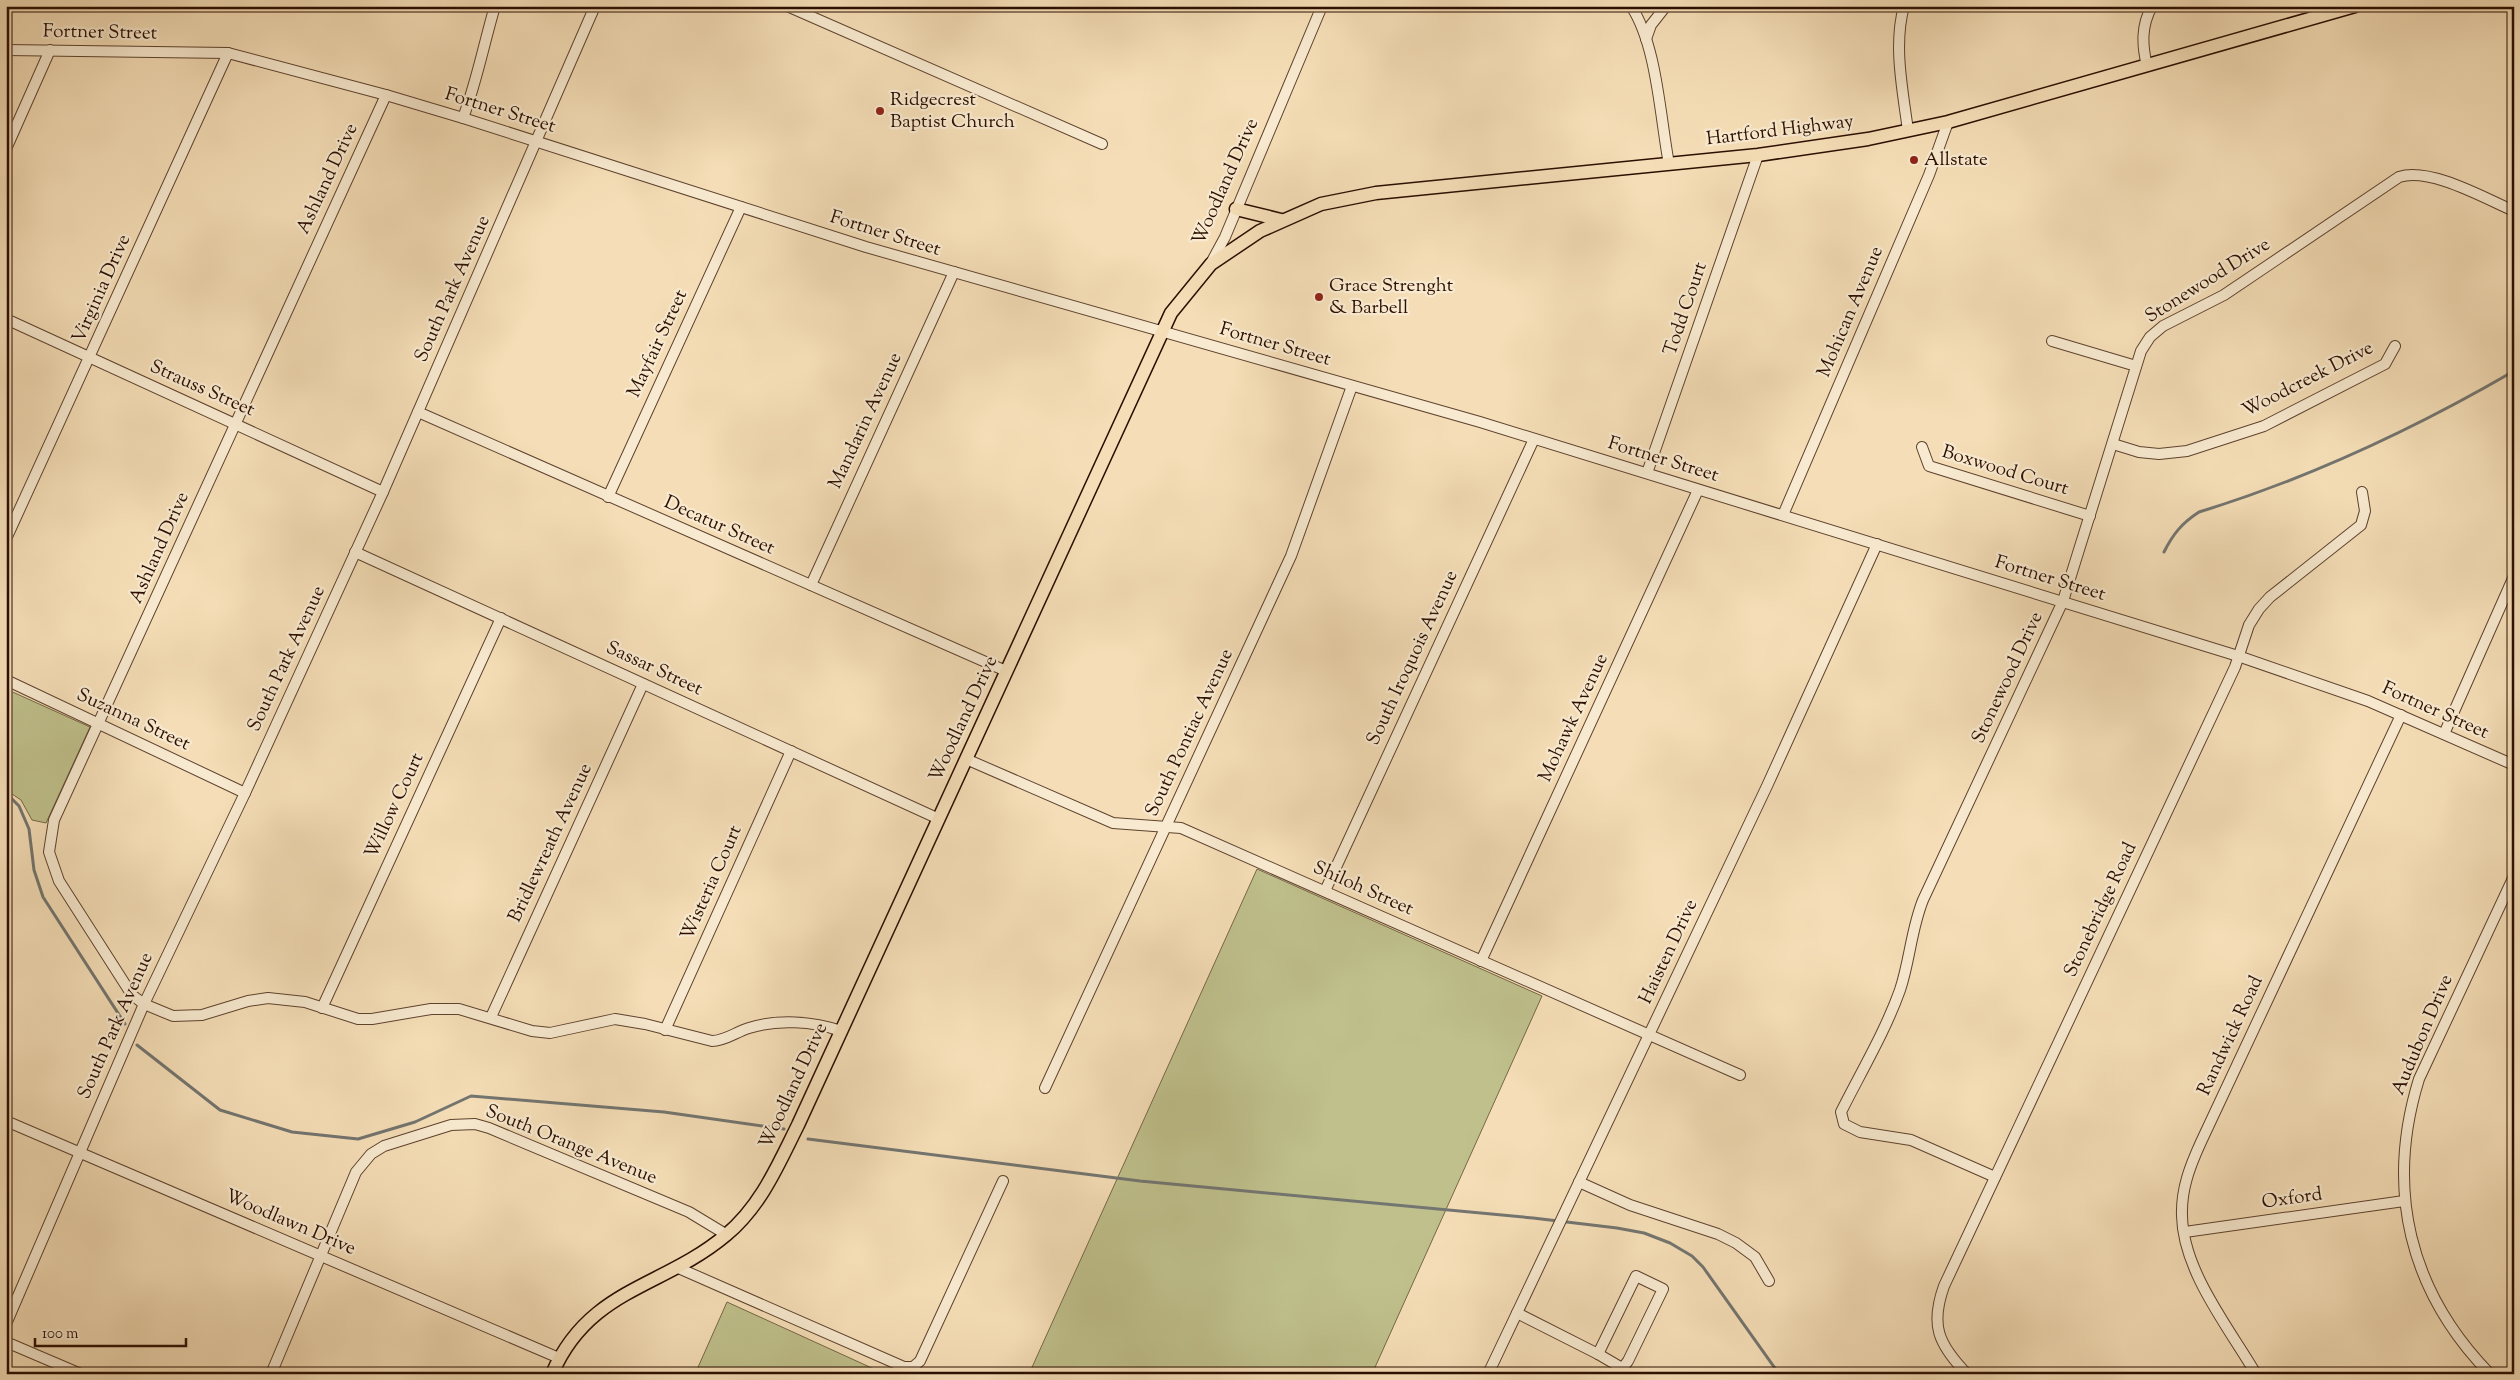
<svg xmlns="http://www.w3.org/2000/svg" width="2520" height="1380" viewBox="0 0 2520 1380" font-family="'Sorts Mill Goudy',serif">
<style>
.green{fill:#bfc08c;stroke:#766746}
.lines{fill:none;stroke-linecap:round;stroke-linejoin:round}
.stream{stroke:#737570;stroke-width:3}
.minor-casing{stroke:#5e422e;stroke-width:12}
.major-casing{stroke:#2c0e01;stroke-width:15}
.minor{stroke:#f8ead0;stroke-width:10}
.major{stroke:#f5deb7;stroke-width:12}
.poi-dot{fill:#8f2418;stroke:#f8ead0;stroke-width:2}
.labels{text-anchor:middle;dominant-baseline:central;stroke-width:4.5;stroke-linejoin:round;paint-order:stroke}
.street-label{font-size:19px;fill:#2c0e01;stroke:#f8ead0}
.poi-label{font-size:19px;fill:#2c0e01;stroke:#f8ead0;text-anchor:start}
</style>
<rect width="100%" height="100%" fill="#f5deb7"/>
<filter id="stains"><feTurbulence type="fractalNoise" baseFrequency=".004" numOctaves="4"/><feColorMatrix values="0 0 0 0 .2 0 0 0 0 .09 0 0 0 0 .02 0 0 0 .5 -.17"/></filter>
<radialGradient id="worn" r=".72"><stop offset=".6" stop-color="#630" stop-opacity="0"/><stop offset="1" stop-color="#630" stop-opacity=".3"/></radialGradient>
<g class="green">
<polygon points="6,689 90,727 46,823 32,820 21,800 6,790"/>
<polygon points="1257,869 1542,996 1372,1374 1029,1374"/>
<polygon points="727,1302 885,1374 695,1374"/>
</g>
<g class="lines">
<g class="stream">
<path d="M2164,552C2173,534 2182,523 2199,512C2310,478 2414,429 2514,371"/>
<polyline points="6,793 19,806 29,829 34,870 43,897 125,1024"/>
<polyline points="137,1045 220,1110 292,1132 358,1139 415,1122 471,1096 664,1112 784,1129"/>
<polyline points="808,1139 1140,1181 1533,1218 1617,1228 1644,1233 1670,1243 1692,1256 1703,1267 1779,1374"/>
</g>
<defs>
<g id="minor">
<polyline points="787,6 1102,144"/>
<path d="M1631,6C1657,45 1660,117 1669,164"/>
<path d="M1904,6C1893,46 1903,91 1908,131"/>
<polyline points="1646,39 1651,25 1666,6"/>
<polyline points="6,50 228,53 386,95 463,118 866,247 1480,422 2238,656 2368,701 2514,765"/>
<path d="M2147,66C2142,45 2141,26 2152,6"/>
<path d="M386,95L54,820L49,852L59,881L132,995L144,1004L173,1016L202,1015L248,1001L268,998L305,1002L358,1019H372L431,1009H459L532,1031L550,1033L615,1019L645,1024L712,1041C725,1041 736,1032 749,1028C777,1019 813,1021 841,1031"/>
<path d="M463,118C477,81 484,43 495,6"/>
<polyline points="6,149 50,50"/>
<polyline points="1211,263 1225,237 1322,6"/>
<polyline points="6,319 383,492"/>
<polyline points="2052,341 2136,366"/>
<polyline points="418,412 1006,671"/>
<polyline points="2113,444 2139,452 2159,454 2187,451 2264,426 2385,364 2395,346"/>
<polyline points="1922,447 1929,466 2090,516"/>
<polyline points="1647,473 1758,155"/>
<polyline points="608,497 741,207"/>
<polyline points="1783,515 1929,175 1948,122"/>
<polyline points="6,539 228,53"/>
<polyline points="355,552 939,819"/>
<polyline points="811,585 954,272"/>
<polyline points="6,680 245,793"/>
<polyline points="2444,734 2514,576"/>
<polyline points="966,759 1113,823 1181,828 1740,1075"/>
<polyline points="1325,891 1534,439"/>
<polyline points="1481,961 1698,490"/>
<polyline points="322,1008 501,618"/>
<polyline points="491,1017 643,684"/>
<polyline points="665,1030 791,751"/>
<polyline points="1045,1088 1291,556 1352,386"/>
<polyline points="6,1121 559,1358"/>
<path d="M1995,1177L1911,1140L1860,1132L1844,1124L1841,1112C1861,1072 1885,1032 1900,990C1910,960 1911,930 1923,900L2063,601L2141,351L2150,337L2163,326L2224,295L2399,177C2430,167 2484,198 2514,211"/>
<polyline points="1579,1182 1630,1205 1718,1234 1736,1243 1755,1257 1769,1281"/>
<polyline points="2185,1232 2404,1201"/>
<polyline points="676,1267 904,1367 913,1367 920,1361 1003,1181"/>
<polyline points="1517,1313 1598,1354 1622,1368"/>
<polyline points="6,1324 144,1004 245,793 383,492 595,6"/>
<polyline points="6,1342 81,1374"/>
<polyline points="1598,1354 1636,1276 1663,1289 1628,1361 1618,1374"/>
<polyline points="271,1374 356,1172 371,1154 384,1146 451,1125 475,1124 489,1128 689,1212 727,1235"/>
<polyline points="1488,1374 1767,786 1877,544"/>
<path d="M1967,1374C1938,1344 1930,1325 1944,1286L2235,667L2249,625L2259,609L2270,597L2361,525L2365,511L2362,492"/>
<path d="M2256,1374C2229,1328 2183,1271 2182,1216C2181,1189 2190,1166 2201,1142L2401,715"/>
<path d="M2490,1374C2409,1291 2385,1189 2419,1079L2514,876"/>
</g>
<g id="major">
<polyline points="1236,209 1281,220"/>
<path d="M552,1374C589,1288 663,1288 726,1235C761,1206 778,1165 798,1125L1171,313L1211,264L1260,231L1321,204L1376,193L1758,155L1868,139L1948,122L2355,6"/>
</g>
</defs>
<use href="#minor" class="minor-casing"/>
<use href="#major" class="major-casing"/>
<use href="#minor" class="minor"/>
<use href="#major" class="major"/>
</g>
<g class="poi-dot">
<circle cx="880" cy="111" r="5"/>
<circle cx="1914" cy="160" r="5"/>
<circle cx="1319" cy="297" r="5"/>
</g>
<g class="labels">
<g class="street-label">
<text transform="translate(100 33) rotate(1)">Fortner Street</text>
<text transform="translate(500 111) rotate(17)">Fortner Street</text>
<text transform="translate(1780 131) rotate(-7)">Hartford Highway</text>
<text transform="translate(328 179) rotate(-65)">Ashland Drive</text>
<text transform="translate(1226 182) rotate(-66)">Woodland Drive</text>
<text transform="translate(885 234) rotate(17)">Fortner Street</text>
<text transform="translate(2208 281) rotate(-32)">Stonewood Drive</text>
<text transform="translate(102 289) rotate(-66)">Virginia Drive</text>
<text transform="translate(453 289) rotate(-66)">South Park Avenue</text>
<text transform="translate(1686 309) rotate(-71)">Todd Court</text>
<text transform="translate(1851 312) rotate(-67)">Mohican Avenue</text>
<text transform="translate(658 344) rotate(-65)">Mayfair Street</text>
<text transform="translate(1275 345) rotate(16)">Fortner Street</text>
<text transform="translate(2308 380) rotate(-27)">Woodcreek Drive</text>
<text transform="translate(202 389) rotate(24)">Strauss Street</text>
<text transform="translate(866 421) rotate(-65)">Mandarin Avenue</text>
<text transform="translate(1663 460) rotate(17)">Fortner Street</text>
<text transform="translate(2005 471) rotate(17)">Boxwood Court</text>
<text transform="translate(719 526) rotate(24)">Decatur Street</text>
<text transform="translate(160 548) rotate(-66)">Ashland Drive</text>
<text transform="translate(2050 579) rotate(17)">Fortner Street</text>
<text transform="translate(1413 658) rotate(-65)">South Iroquois Avenue</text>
<text transform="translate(287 659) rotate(-65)">South Park Avenue</text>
<text transform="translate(654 669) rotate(25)">Sassar Street</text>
<text transform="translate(2008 678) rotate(-65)">Stonewood Drive</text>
<text transform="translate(2435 711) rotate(24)">Fortner Street</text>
<text transform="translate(1574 718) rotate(-65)">Mohawk Avenue</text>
<text transform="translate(964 719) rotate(-65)">Woodland Drive</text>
<text transform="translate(133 720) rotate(25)">Suzanna Street</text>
<text transform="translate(1190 733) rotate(-65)">South Pontiac Avenue</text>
<text transform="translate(395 806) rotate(-65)">Willow Court</text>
<text transform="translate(551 843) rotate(-65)">Bridlewreath Avenue</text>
<text transform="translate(712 883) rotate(-66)">Wisteria Court</text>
<text transform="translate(1363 889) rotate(24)">Shiloh Street</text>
<text transform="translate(2101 910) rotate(-65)">Stonebridge Road</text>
<text transform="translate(1669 952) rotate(-65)">Haisten Drive</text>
<text transform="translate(116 1026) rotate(-66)">South Park Avenue</text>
<text transform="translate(2423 1035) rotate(-67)">Audubon Drive</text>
<text transform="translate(2231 1036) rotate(-65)">Randwick Road</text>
<text transform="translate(794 1086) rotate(-65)">Woodland Drive</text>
<text transform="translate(571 1145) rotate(22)">South Orange Avenue</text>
<text transform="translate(2292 1199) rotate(-8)">Oxford</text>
<text transform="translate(290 1223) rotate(23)">Woodlawn Drive</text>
</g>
<g class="poi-label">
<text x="890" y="100">Ridgecrest<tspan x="890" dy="22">Baptist Church</tspan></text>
<text x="1924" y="160">Allstate</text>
<text x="1329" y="286">Grace Strenght<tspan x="1329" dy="22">&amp; Barbell</tspan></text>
</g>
</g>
<rect width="2520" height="1380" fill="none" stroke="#f5deb7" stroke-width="25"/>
<rect x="8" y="8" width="2505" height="1365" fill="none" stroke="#2c0e01" stroke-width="2.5"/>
<rect x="12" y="12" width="2495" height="1355" fill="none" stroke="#2c0e01"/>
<path d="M35 1338v8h151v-8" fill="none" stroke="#2c0e01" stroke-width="2.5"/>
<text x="42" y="1338" font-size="15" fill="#2c0e01" stroke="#f8ead0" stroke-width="4" paint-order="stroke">100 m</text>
<rect width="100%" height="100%" filter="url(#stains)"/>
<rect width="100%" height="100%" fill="url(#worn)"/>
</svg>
